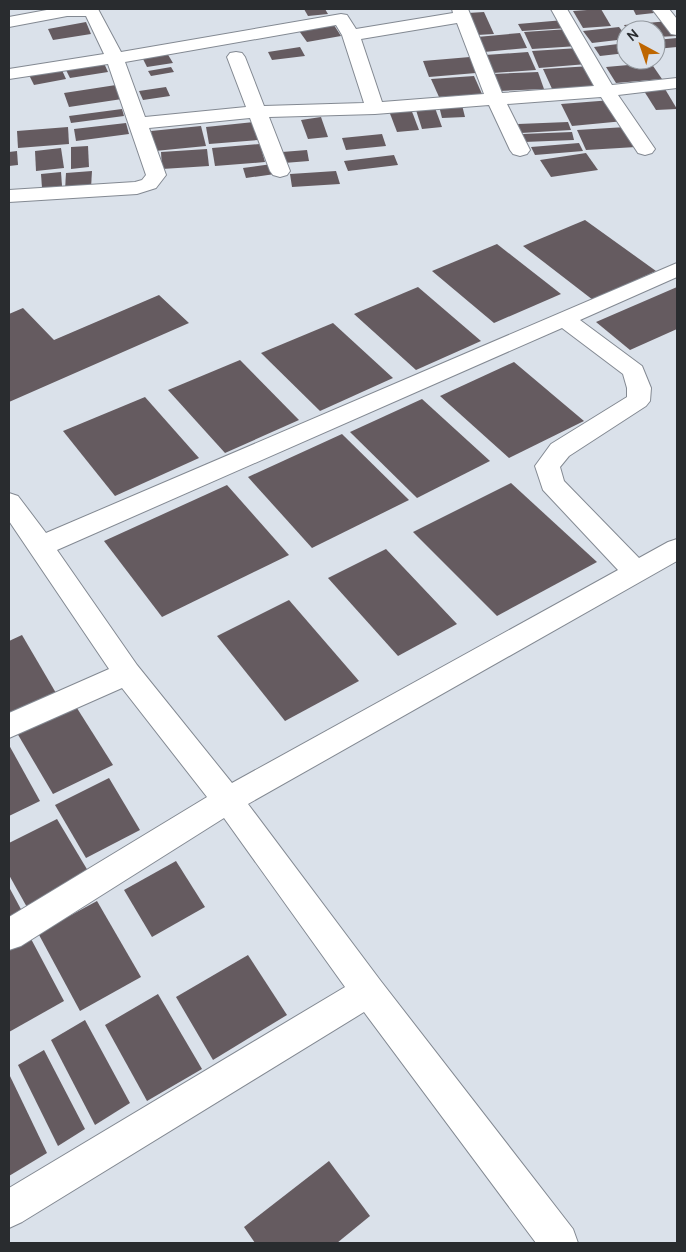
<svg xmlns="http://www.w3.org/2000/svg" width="686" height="1252" viewBox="0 0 686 1252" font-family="Cabin,sans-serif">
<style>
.building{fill:#655b60}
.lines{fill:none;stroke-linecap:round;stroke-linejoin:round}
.street-casing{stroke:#838992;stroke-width:2}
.street{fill:#fff;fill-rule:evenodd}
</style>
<rect width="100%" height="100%" fill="#dae1ea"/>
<g class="building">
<polygon points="304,9 325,9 328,14 308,16"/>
<polygon points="601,9 611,26 583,28 573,11"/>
<polygon points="633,9 651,9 654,13 636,15"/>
<polygon points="484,12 494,34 477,35 468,13"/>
<polygon points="564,20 568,28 522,31 518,24"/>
<polygon points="669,21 677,36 656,37 656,30 627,30 624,25"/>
<polygon points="86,22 91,34 53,40 48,29"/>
<polygon points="332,22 341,36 307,42 297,28"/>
<polygon points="619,27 626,36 626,39 592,43 583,31"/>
<polygon points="569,29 578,46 532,49 524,32"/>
<polygon points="520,33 527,48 484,52 477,37"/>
<polygon points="677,38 677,47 656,49 656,40"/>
<polygon points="626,43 626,53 600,56 594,47"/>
<polygon points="300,47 305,56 272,60 268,52"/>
<polygon points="579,48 587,64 539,68 532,51"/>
<polygon points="528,52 536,70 493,73 485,55"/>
<polygon points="167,53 173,63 147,67 142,57"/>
<polygon points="470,57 476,73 429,77 423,61"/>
<polygon points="103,61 108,72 70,78 65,68"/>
<polygon points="651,63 662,79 616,83 606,67"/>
<polygon points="591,66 602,87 553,91 543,69"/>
<polygon points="171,67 174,72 151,76 148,71"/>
<polygon points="61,68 66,79 34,85 28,73"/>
<polygon points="538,72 544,89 499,91 493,74"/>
<polygon points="474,76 482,94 439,97 431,79"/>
<polygon points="116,85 122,99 69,107 64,93"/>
<polygon points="166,87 170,96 143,100 139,91"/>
<polygon points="665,89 677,109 656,110 644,91"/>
<polygon points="612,100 624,121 572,126 561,104"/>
<polygon points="462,105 465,117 442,118 439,106"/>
<polygon points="435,108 442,127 422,129 416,110"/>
<polygon points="122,109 124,116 71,123 69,116"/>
<polygon points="411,109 419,130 397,132 389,111"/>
<polygon points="321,117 328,137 308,139 301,120"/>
<polygon points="254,122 258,140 209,144 206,127"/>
<polygon points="568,122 571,130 521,133 518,124"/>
<polygon points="126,123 129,134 76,141 74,129"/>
<polygon points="201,126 206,146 155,151 151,131"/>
<polygon points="68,127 69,144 18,148 17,131"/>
<polygon points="626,127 636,147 586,150 577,130"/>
<polygon points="572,132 574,140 524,142 522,134"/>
<polygon points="382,134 386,146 346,150 342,138"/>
<polygon points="579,143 583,151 535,155 531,147"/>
<polygon points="260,144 265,162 215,166 212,148"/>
<polygon points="88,146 89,167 71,169 71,147"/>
<polygon points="61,148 64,168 36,171 35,151"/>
<polygon points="207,149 209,166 162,169 161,152"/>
<polygon points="307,150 309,161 284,163 282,152"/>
<polygon points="17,151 18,165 9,166 9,152"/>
<polygon points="586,153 598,170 551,177 540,160"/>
<polygon points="394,155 398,165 348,171 344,161"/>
<polygon points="272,164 275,174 246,178 243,168"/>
<polygon points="92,171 91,188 65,190 66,173"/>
<polygon points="336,171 340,184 292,187 290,174"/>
<polygon points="61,172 62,186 42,188 41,174"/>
<polygon points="585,220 656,271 593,300 523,246"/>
<polygon points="497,244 561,294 494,323 432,271"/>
<polygon points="418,287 481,341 416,370 354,314"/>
<polygon points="677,287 677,329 630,350 596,322"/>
<polygon points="159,295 189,323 9,402 9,314 23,308 54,340"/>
<polygon points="333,323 393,378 320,411 261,353"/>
<polygon points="240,360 299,420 225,453 168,390"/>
<polygon points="514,362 584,421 509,458 440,396"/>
<polygon points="145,397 199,458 115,496 63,431"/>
<polygon points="422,399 490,461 417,498 350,432"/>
<polygon points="342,434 409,500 312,548 248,477"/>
<polygon points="511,483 597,562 497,616 413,532"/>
<polygon points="227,485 289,555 162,617 104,541"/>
<polygon points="386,549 457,624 398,656 328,578"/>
<polygon points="289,600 359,681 285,721 217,636"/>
<polygon points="22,635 56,693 9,714 9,641"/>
<polygon points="75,705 113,765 53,794 17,733"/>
<polygon points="9,745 40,801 9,816"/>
<polygon points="109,778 140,830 86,858 55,805"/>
<polygon points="57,819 91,876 28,909 9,875 9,843"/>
<polygon points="176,861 205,907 152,937 124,890"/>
<polygon points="9,887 23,913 9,921"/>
<polygon points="97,901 141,977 80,1011 38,933"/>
<polygon points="30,937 64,1001 9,1032 9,949"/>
<polygon points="248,955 287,1015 213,1060 176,997"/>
<polygon points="158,994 202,1069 147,1101 105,1025"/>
<polygon points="85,1020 130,1103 95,1125 51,1040"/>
<polygon points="44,1050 85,1129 58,1146 18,1065"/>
<polygon points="9,1074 47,1153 9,1176"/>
<polygon points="329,1161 370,1216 337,1243 255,1243 244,1227"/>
</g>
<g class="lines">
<defs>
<g id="street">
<path d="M52,9H98L121,52L341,14L347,15L356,29L453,13L452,9H468L502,93L594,86L551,9H567L612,85L677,78V88L618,95L655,149L652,153L645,155L638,153L601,97L507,104L530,150L527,154L520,156L513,154L510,150L489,105L375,114L269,117L290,171L287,175L280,177L273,175L270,171L250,118L149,128L166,175L156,188L137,194L9,202V190L135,182L142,180L146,175L108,64L9,79V69L104,54L86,16H67L9,27V17ZM457,23L484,94L382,102L361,39ZM336,25L342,35L364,103L264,106L245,57L242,53L236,52L230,53L227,57L246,107L145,117L125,62Z"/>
<polygon points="652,9 669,9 677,19 677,35 671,34"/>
<path d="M677,263V277L580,320L642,366L651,388L650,401L646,406L569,456L560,467L564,481L639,558L668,542L677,539V561L248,804L380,980L573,1229L578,1243H536L364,1012L22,1222L9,1228V1188L345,987L224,818L21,946L9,950V917L207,797L122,688L9,738V713L109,669L9,521V493L18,496L46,533ZM562,328L623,374L627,388V397L551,444L535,466L543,490L618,570L232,783L137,665L57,550Z"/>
</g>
</defs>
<use href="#street" class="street-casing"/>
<use href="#street" class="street"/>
</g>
<rect width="686" height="1252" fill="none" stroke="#292c2f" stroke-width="20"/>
<g transform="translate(641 45) rotate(320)"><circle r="24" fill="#dae1ea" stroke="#93999f"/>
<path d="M0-4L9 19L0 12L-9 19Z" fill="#be6600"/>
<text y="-8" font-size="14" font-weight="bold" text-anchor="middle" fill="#292c2f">N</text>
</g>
</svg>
